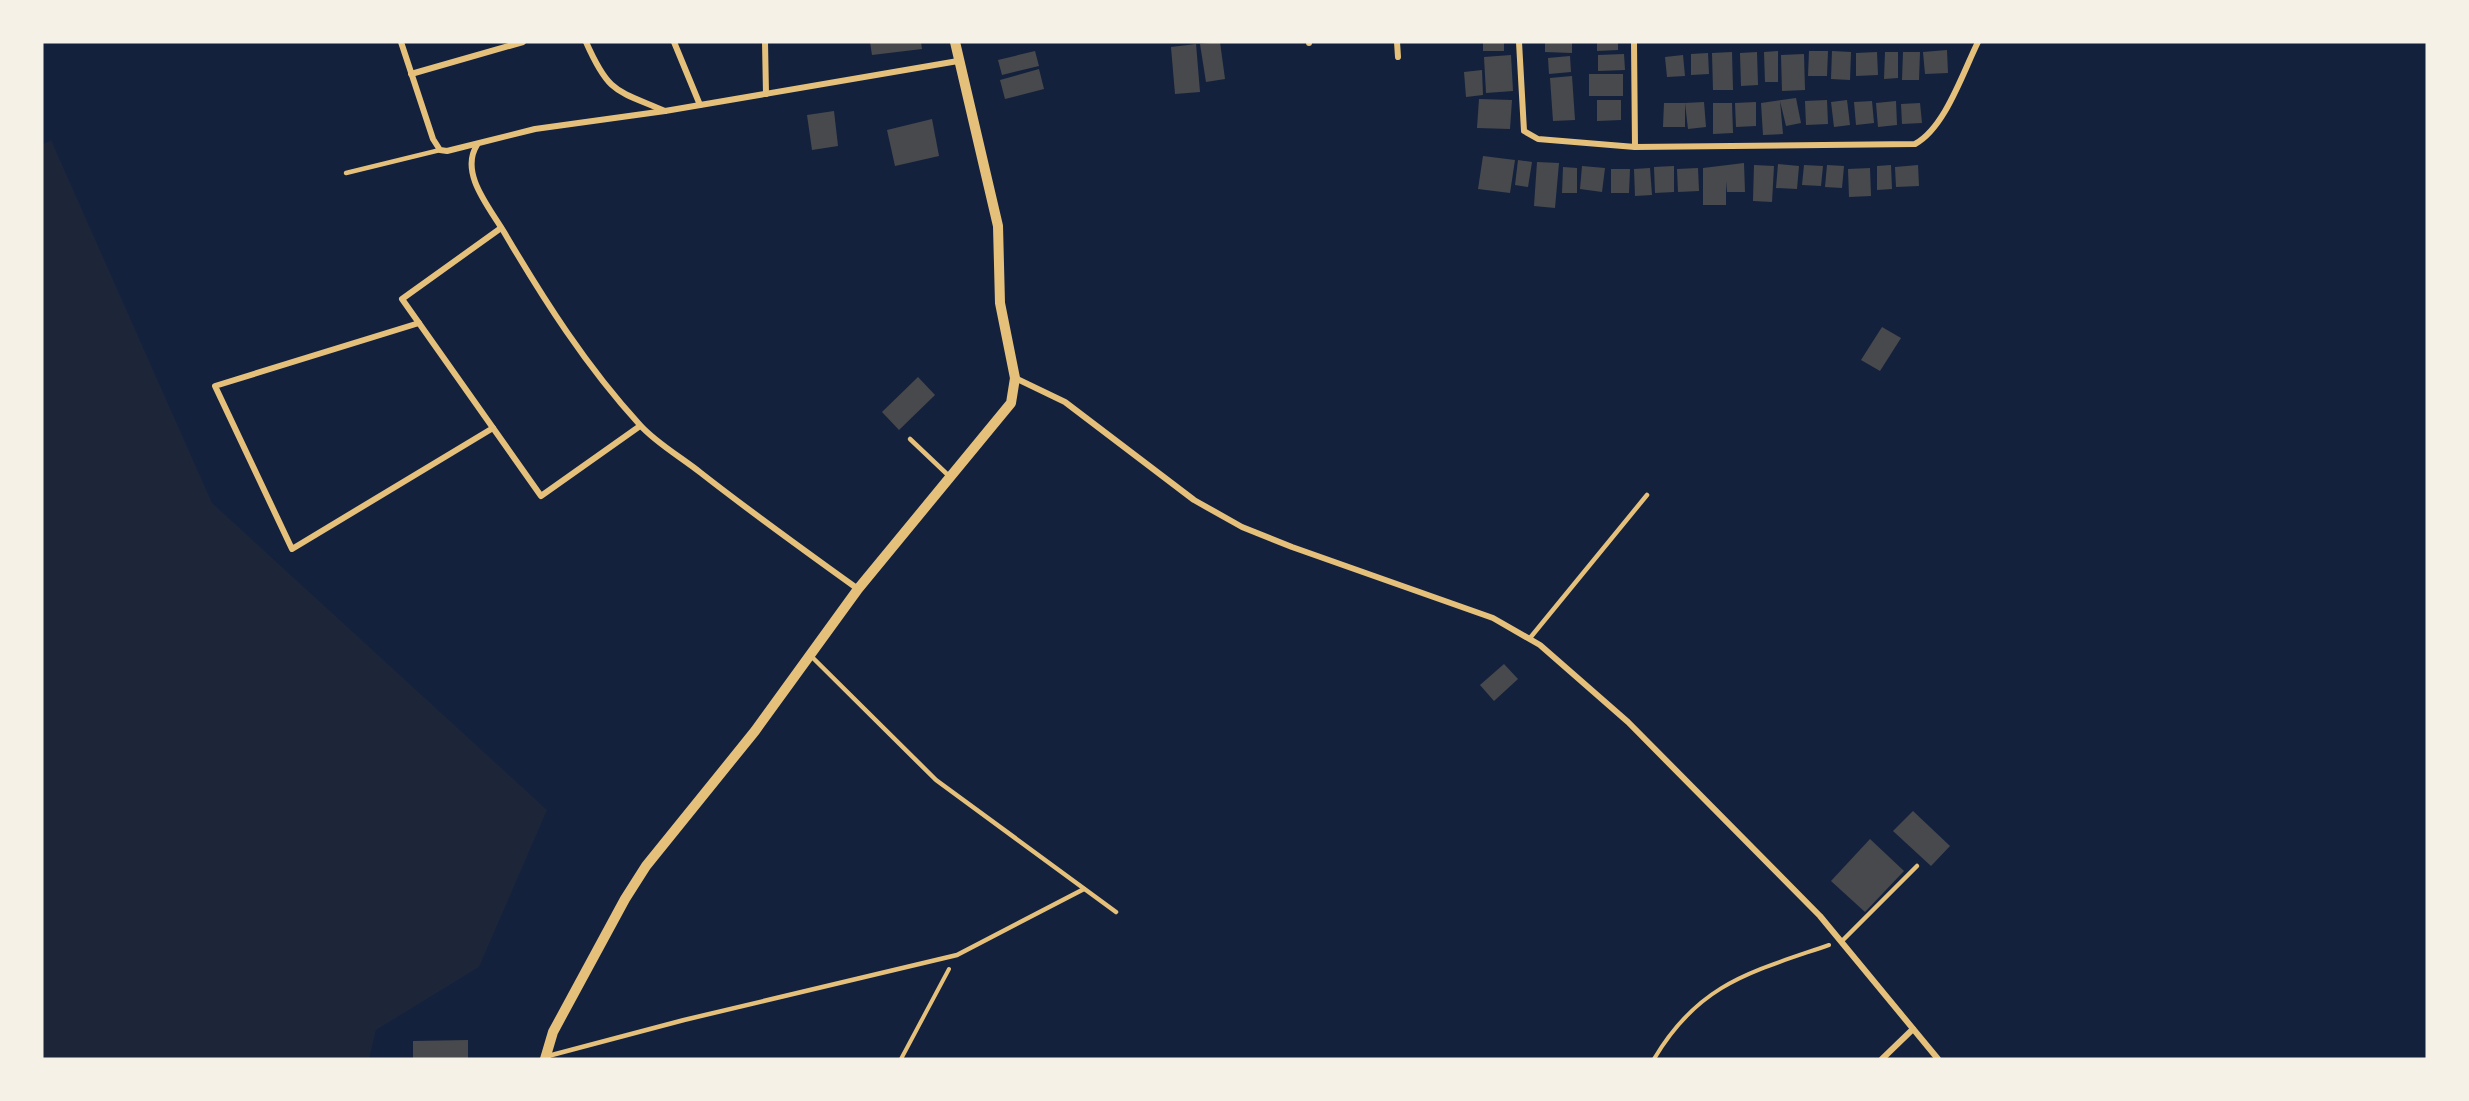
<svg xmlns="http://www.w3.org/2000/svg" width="2469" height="1101" viewBox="0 0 2469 1101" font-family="Lato,sans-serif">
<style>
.green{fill:#1d2539}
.building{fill:#48494c}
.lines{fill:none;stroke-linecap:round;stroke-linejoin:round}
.path{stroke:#e5c07b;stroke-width:4}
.service{stroke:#e5c07b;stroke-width:4.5}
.minor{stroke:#e5c07b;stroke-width:6}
.tertiary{stroke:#e5c07b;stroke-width:10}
</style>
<rect width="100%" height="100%" fill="#14213d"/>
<polygon class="green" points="51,140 212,503 547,810 479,967 376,1030 369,1059 42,1059 42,145"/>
<g class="building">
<polygon points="870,42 921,42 922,49 872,55"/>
<polygon points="1220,42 1225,79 1206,82 1200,44"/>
<rect x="1483" y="42" width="21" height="9"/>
<polygon points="1545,42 1572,42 1572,53 1545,52"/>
<polygon points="1597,42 1618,42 1618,50 1597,51"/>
<polygon points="1196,44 1200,92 1175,94 1171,47"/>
<polygon points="1947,50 1948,73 1925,74 1923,52"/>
<polygon points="1035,51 1039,66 1002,75 998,60"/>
<polygon points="1778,51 1778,82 1765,82 1764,52"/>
<polygon points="1809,51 1828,51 1827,76 1808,76"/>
<polygon points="1832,51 1851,52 1850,80 1831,79"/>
<polygon points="1732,52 1733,90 1713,90 1712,53"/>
<polygon points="1757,52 1758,85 1741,86 1740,53"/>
<polygon points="1877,52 1878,75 1856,76 1856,53"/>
<polygon points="1885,52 1898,52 1898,78 1884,79"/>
<polygon points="1903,52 1920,52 1919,80 1902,80"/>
<polygon points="1708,53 1709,74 1691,75 1691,54"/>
<polygon points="1624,54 1625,70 1598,71 1598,55"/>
<polygon points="1804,54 1805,90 1782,91 1781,55"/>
<polygon points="1511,55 1513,91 1486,93 1484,57"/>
<polygon points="1683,55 1685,76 1667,77 1665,57"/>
<polygon points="1570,56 1571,72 1549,74 1548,58"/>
<polygon points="1039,69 1044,89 1005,99 1000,80"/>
<polygon points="1482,70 1483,95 1466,97 1464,72"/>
<rect x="1589" y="74" width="34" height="22"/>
<polygon points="1572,76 1575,120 1553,121 1550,78"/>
<polygon points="1796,98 1801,123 1786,126 1780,101 1783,134 1763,135 1761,103"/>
<polygon points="1479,99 1512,100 1510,129 1477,128"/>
<polygon points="1597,100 1621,100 1621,120 1597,121"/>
<polygon points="1827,100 1828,124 1806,125 1805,101"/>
<polygon points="1847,100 1850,125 1834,127 1831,102"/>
<polygon points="1872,101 1874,123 1856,125 1854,102"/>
<polygon points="1896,101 1897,125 1878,127 1876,103"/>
<polygon points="1704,102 1706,127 1688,129 1685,103"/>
<polygon points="1756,102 1756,126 1736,127 1735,103"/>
<polygon points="1664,103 1685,103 1685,127 1663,127"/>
<polygon points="1713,103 1732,103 1733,133 1713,134"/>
<polygon points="1920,103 1922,123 1902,124 1901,104"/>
<polygon points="834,111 838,146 812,150 807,115"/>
<polygon points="932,119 939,156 895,166 887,130"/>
<polygon points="1483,156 1515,160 1510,193 1478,189"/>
<polygon points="1518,160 1532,162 1528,187 1515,185"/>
<polygon points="1537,162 1559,163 1555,208 1534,206"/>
<polygon points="1744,163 1745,192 1727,192 1726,181 1726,205 1703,205 1703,168"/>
<polygon points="1778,164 1799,166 1797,189 1776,188"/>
<polygon points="1754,165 1774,166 1772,202 1753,201"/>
<polygon points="1804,165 1823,166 1821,186 1802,185"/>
<polygon points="1827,165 1844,166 1842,188 1825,187"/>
<polygon points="1891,165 1892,189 1877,190 1877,166"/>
<polygon points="1918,165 1919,186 1896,187 1895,167"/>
<polygon points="1582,166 1605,168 1602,192 1580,189"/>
<polygon points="1674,166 1674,192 1655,193 1654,167"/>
<polygon points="1563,167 1577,168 1577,193 1562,193"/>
<polygon points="1650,168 1652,195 1635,196 1634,169"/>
<polygon points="1698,168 1699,191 1678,192 1677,169"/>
<polygon points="1870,168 1871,196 1849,197 1848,169"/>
<polygon points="1611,169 1630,169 1629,193 1611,193"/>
<polygon points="1882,327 1901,338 1880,371 1861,360"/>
<polygon points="918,377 935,395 899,430 882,412"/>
<polygon points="1504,664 1518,679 1494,701 1480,685"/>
<polygon points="1913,811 1950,846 1931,866 1893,831"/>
<polygon points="1870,839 1904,871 1865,912 1831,881"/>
<polygon points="468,1040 468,1059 413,1059 413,1041"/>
</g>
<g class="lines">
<g class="path">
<polyline points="901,1059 949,969"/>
<path d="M1654,1059C1699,983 1751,972 1829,945"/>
</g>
<g class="service">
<polyline points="346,173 440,150"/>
<polyline points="910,439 949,476"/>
<polyline points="1530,638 1647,495"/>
<polyline points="810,655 936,780 1116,912"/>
<polyline points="1842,941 1917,866"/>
<polyline points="548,1056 684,1020 957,955 1084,889"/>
</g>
<g class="minor">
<polyline points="401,42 433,139 440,150 447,151 535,129 665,111 958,61"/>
<path d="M586,42C609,94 616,90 665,111"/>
<polyline points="674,42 700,105"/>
<polyline points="765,42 766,94"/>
<polyline points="1309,42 1309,43"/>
<polyline points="1397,42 1398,57"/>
<path d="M1519,42L1524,131L1538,139L1635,147L1915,144C1945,128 1963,72 1978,42"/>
<polyline points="1634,42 1635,147"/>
<polyline points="411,74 523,42"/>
<path d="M477,145C459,173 490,208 504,232C544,300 586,366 640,425C656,443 681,457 701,473C752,513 805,551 858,589"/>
<polyline points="501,228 402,299 541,496 640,426"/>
<polyline points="419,323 215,386 292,549 493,428"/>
<polyline points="1015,378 1065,402 1194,500 1242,527 1292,547 1493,618 1540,645 1628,722 1820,916 1938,1059"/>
<polyline points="1882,1059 1913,1029"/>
</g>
<polyline class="tertiary" points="545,1059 553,1032 625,899 646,866 755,731 858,589 1011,403 1015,378 1000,303 998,226 955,42"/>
</g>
<rect width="2469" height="1101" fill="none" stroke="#f6f1e7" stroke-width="87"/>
</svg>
